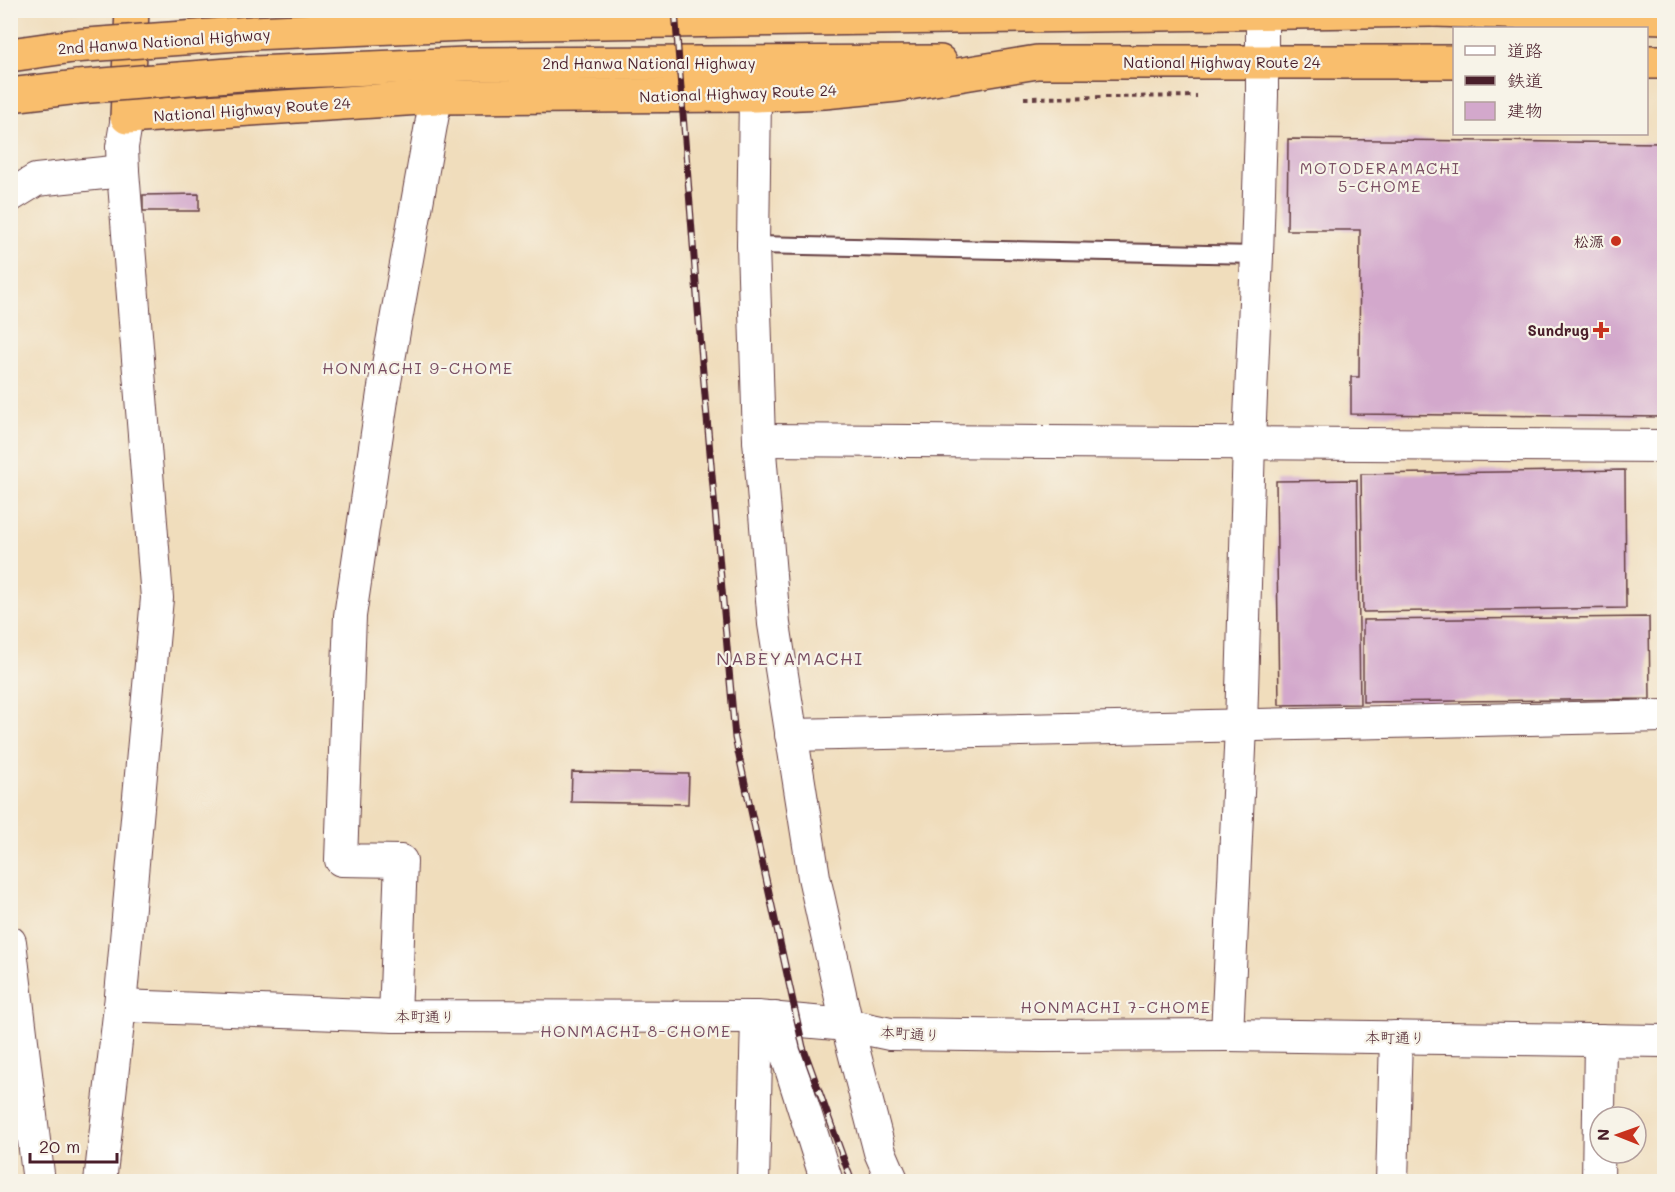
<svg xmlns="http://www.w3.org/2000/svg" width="1675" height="1192" viewBox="0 0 1675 1192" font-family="Mali,'Klee One',sans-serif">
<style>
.building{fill:#d3a8cc}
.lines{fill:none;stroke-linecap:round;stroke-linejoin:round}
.lane-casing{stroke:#633c41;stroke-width:20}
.street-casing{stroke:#633c41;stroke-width:34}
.highway-casing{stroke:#633c41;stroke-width:36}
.path{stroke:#633c41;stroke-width:4;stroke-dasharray:4.5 4.5;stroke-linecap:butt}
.lane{stroke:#fff;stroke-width:16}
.street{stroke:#fff;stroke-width:32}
.highway{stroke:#f9be6d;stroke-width:33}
.rail-casing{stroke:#4a1f2b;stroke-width:7}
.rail{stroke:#f7f3e8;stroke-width:4.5;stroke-dasharray:14;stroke-linecap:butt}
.highway-bridge-casing{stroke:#633c41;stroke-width:36;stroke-linecap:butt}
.highway-bridge{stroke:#f9be6d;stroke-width:33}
.poi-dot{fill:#c8321e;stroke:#f7f3e8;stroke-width:2}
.labels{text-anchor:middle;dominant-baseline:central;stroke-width:4.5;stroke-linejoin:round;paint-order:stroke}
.street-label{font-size:15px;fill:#4a1f2b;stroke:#f7f3e8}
.poi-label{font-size:15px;font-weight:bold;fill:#4a1f2b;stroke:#f7f3e8;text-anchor:end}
.neighbourhood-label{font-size:16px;letter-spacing:1.5px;fill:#7a4f63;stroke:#f7f3e8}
.quarter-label{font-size:18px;letter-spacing:1.5px;fill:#7a4f63;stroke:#f7f3e8}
</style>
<rect width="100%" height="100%" fill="#f7f3e8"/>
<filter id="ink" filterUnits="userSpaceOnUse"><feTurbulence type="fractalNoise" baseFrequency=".0167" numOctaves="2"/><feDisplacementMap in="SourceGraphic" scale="12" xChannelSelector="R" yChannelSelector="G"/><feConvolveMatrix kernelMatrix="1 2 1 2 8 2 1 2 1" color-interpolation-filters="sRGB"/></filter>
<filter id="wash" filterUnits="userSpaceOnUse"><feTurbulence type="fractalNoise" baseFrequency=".008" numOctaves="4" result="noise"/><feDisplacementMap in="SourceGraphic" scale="24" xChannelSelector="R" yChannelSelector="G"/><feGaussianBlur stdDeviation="1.35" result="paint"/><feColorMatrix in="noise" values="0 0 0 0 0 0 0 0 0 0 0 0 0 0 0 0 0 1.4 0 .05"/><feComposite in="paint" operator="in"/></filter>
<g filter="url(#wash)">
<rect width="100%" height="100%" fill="#f0ddbc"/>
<g id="blocks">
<g class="building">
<polygon points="1288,139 1664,143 1664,417 1351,414 1351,377 1359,377 1360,230 1287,230"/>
<polygon points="199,194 199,211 143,211 143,195"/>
<polygon points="1625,470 1626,608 1363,612 1361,474"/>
<polygon points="1357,480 1360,704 1279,705 1276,481"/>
<polygon points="1649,617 1650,699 1363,702 1363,620"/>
<polygon points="572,772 689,774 688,804 571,802"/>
</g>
</g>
</g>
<g filter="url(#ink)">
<use href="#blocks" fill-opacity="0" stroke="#633c41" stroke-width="1.5"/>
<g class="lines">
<defs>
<polyline id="lane" points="753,245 1257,255"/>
<g id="street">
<polyline points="755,95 753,245 759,440 774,624 814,877 847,1025 880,1152 893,1182"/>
<polyline points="10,196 36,180 123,171"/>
<polyline points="759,440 1664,446"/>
<polyline points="791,735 1664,716"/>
<polyline points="10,942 39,1182"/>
<polyline points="120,1006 395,1016 757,1017 847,1025 890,1034 1041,1036 1227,1035 1664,1041"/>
<polyline points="395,1016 401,861 341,860 350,616 383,393 436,97"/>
<polyline points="775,1018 827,1182"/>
<polyline points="1227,1035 1241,727 1249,442 1257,255 1262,95 1262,10"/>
<polyline points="100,1182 120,1006 157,598 123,171 122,147 127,117"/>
<polyline points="753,1182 757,1017"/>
<polyline points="1392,1182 1396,1037"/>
<polyline points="1598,1182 1600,1040"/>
</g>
<g id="highway">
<polyline points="132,10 127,117 436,97 755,95 824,92 897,85 1037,62 1454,62"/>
<polyline points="1434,10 1664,17"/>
<polyline points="252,33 465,24 1433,10"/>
<polyline points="10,55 73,46"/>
<polyline points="1646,62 1664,62"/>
<polyline points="254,73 466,64 940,62"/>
<polyline points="10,95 78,87"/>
</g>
</defs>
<use href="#lane" class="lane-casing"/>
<use href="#street" class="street-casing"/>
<use href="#highway" class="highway-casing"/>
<polyline class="path" points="1024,98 1197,96"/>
<use href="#lane" class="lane"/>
<use href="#street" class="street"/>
<use href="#highway" class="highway"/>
<defs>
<polyline id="rail" points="675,10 702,361 735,738 803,1047 852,1182"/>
</defs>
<use href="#rail" class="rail-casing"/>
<use href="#rail" class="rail"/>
<defs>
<g id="highway-bridge">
<polyline points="73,46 252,33"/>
<polyline points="78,87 254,73"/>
</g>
</defs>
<use href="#highway-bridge" class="highway-bridge-casing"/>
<use href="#highway-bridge" class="highway-bridge"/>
</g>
</g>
<g class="poi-dot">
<circle cx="1616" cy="241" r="6"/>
<path d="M1598 321h6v6h6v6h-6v6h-6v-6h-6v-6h6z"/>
</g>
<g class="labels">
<g class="street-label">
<text transform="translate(164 41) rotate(-4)">2nd Hanwa National Highway</text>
<text x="1222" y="62">National Highway Route 24</text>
<text x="649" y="63">2nd Hanwa National Highway</text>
<text transform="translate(738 93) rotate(-2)">National Highway Route 24</text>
<text transform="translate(252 109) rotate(-4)">National Highway Route 24</text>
<text x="425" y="1016">本町通り</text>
<text transform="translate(910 1033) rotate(4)">本町通り</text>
<text transform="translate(1395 1037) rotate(1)">本町通り</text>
</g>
<g class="poi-label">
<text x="1604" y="241">松源</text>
<text x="1589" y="330">Sundrug</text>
</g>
<g class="neighbourhood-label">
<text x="1380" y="167">MOTODERAMACHI<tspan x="1380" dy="18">5-CHOME</tspan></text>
<text x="418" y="367">HONMACHI 9-CHOME</text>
<text x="1116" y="1006">HONMACHI 7-CHOME</text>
<text x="636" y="1030">HONMACHI 8-CHOME</text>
</g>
<g class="quarter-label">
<text x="790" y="658">NABEYAMACHI</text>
</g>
</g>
<rect width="1675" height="1192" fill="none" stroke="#f7f3e8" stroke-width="36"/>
<rect x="1453" y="27" width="195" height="108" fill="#f7f3e8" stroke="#b29e9c" stroke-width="1.5"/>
<rect x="1465" y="46" width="30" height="9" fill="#ffffff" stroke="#b29e9c" stroke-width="1.5"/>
<text x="1507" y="57" font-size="18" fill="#4a1f2b">道路</text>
<rect x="1465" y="76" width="30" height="9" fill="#4a1f2b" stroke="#b29e9c" stroke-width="1.5"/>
<text x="1507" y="87" font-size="18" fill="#4a1f2b">鉄道</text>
<rect x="1465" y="102" width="30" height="18" fill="#d3a8cc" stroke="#b29e9c" stroke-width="1.5"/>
<text x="1507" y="117" font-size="18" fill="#4a1f2b">建物</text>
<g transform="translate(1618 1135) rotate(271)"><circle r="28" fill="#f7f3e8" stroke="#b29e9c" stroke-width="1.5"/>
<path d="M0-4.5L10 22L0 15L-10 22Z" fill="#c8321e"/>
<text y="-9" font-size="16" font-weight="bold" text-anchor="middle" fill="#4a1f2b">N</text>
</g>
<path d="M30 1153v9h87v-9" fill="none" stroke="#4a1f2b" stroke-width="3"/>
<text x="39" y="1153" font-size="18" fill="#4a1f2b" stroke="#f7f3e8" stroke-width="4.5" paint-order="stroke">20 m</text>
</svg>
